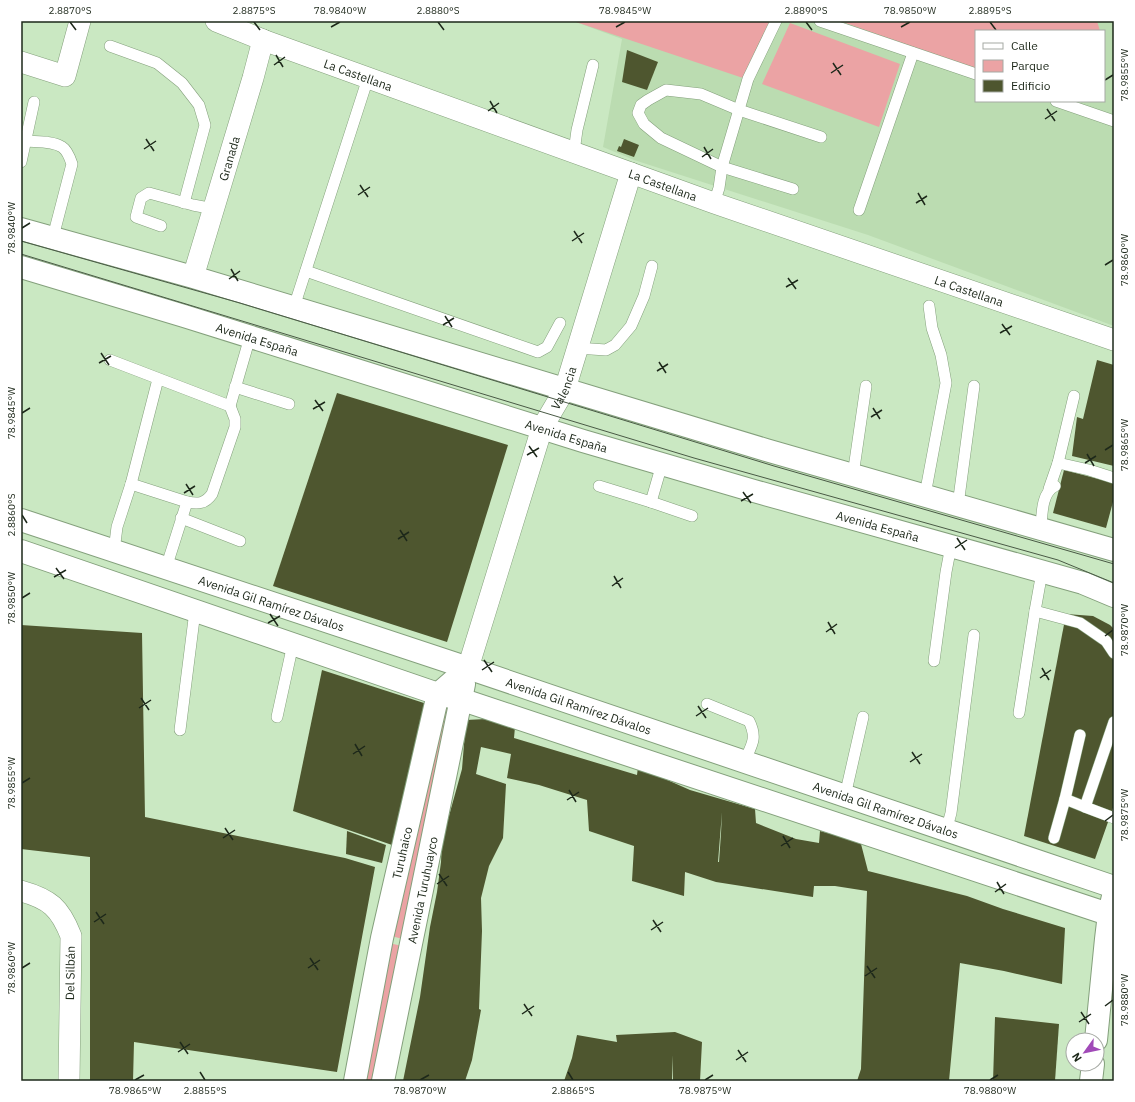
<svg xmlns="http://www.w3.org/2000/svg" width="1135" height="1102" viewBox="0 0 1135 1102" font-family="'IBM Plex Sans',sans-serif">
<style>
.built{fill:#bbdcb1;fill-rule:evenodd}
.green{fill:#eba3a4}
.building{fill:#4e562f;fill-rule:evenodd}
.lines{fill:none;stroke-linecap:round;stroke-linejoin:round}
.service-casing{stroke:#84a07c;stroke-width:12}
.minor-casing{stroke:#84a07c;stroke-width:22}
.tertiary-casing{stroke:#84a07c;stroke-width:24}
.secondary-casing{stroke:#84a07c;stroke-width:24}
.service{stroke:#fff;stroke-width:11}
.minor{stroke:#fff;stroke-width:21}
.tertiary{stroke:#fff;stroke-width:22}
.secondary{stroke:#fff;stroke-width:22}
.tram{stroke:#495945;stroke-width:1}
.ticks{fill:none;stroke:#1d281a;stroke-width:1.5}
.labels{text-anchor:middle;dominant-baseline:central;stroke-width:4;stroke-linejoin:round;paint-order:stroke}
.street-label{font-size:12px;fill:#1d281a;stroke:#fff}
.neatline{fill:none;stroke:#1d281a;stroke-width:1.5}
.ticks-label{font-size:10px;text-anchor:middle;fill:#1d281a}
</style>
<rect width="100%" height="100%" fill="#cae8c2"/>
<path class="built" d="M573,21H1114V326L868,235L634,160L603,147L622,39ZM976,31H1104V101H976Z"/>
<g class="green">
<polygon points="573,21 772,21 743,78"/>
<polygon points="840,21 1097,21 1100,31 976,31 976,70"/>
<polygon points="790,23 900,64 879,127 762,84"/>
<polygon points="440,685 460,699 407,940 387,935"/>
<polygon points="384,942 407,947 380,1081 358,1081"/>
</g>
<g class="building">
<polygon points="627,50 658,62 647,90 622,82"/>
<polygon points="624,139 639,145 634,157 617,151 619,146 621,147"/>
<polygon points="1097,360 1114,365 1114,466 1072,456 1077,417 1083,419"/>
<polygon points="337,393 508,445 447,642 273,586"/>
<polygon points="1064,470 1114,483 1114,498 1106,528 1053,513"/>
<polygon points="1066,614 1093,616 1110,625 1114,629 1114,805 1095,859 1024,836"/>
<polygon points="21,625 142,633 145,817 345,858 375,867 337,1072 134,1042 133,1081 90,1081 90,857 21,849"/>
<polygon points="322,670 427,704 395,846 293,811"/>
<path d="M486,719L515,727L514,738L637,775L638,767L690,790L755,809L756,823L796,839L819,843L820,831L835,835L861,844L868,871L967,896L1003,909L1065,928L1062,984L1004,971L960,963L949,1081H857L861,1069L867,891L835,886H814L813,897L716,882L685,872L684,896L632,881L634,846L589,831L587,800L539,785L507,778L511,754L481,747L476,774L506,784L503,838L489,866L481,898L482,931L479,1009L481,1010L472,1060L465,1081H403L420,997L430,927L437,892L441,862L442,841L462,769L466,720ZM722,812L721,833L719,862H718Z"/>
<polygon points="347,831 386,845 382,863 346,854"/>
<polygon points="995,1017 1059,1024 1055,1081 993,1081"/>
<polygon points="675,1032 702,1042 700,1081 673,1081 673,1055 672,1081 564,1081 572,1058 577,1035 617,1042 616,1035"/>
</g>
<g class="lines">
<defs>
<g id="service">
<polyline points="820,21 976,74"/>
<polyline points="110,46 157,63 182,83 199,105 205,125 184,203"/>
<polyline points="1056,101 1114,121"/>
<path d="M26,141C37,142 53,141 62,147C67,150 70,158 72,164L53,237"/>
<polyline points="574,152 577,130 593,65"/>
<polyline points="21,162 34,102"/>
<polyline points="793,189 722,167 661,138 644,124 638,113 641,105 648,100 666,90 701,94 739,110 821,137"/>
<polyline points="714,203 719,188 722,167 748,79 776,21"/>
<polyline points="859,210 913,53"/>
<polyline points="161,226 136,217 141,198 149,193 193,205 214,209"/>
<polyline points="306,271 538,352 547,347 560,323"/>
<polyline points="294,307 368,78"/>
<polyline points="577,348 606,350 615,345 631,326 644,296 652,266"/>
<polyline points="110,360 230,406 250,337"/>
<polyline points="235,387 289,404"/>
<polyline points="1058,463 1074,396"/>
<polyline points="853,475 866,386"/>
<polyline points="131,484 187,502 166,568"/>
<polyline points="599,486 651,502 662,464"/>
<polyline points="1049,489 1058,463 1089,470 1114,478"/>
<polyline points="925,495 946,383 941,355 932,328 929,306"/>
<path d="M187,502C198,504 205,504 212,494L235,427V419L230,406"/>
<polyline points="651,502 692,516"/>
<polyline points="958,505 974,386"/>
<polyline points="181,518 240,541"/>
<path d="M1041,529C1042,516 1041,493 1055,486"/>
<polyline points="114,551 117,527 131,484 158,379"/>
<polyline points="1035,611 1080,623 1106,641 1114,653"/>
<polyline points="934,661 946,572 951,546"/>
<path d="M707,704L749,721C758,739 751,746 744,762"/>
<polyline points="1019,713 1035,611 1042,572"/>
<polyline points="277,717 293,644"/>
<polyline points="1114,722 1085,807 1114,818"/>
<polyline points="180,730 195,611"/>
<polyline points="845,796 863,717"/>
<polyline points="1065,799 1080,735"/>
<polyline points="946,831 951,813 974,635"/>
<polyline points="1054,838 1065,799 1085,807"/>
</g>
<g id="minor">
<path id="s1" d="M216,21L263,40L714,203L1114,340"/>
<polyline points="21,62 65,76 80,21"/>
<path id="s2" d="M193,277L253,78L263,40"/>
<path id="s3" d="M468,668L542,428L565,389L631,173"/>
<path d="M21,891C50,899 60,908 71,936L69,1081"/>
</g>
<g id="tertiary">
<polyline points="1096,1040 1106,939 1109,914 1114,892"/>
<polyline points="1091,1081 1093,1064"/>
</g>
<g id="secondary">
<polyline points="21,229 193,277 766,450 1114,550"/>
<path id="s4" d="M21,267L184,316L583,441L754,491L1083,583L1114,596"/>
<path id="s5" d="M21,520L468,668L1114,887"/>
<polyline points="21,551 438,694 460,699 1114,916"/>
<path id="s6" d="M355,1081L382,938L438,694L468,668"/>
<path id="s7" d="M383,1081L464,684"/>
</g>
</defs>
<use href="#service" class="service-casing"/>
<use href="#minor" class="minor-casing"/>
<use href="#tertiary" class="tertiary-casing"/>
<use href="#secondary" class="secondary-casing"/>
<use href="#service" class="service"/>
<use href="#minor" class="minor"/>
<use href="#tertiary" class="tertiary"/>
<use href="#secondary" class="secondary"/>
<g class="tram">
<polyline points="21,241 240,303 774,466 1114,564"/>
<polyline points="21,254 694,458 1058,560 1114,583"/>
</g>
</g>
<path class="ticks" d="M70,22L76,30M254,22L260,30M438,22L444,30M806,22L812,30M990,22L996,30M331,27L340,22M616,27L625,22M901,27L910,22M276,55L283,67M833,63L841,75M274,65L285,57M831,73L843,65M1105,80L1113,75M490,101L497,113M1047,109L1055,121M488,111L499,103M1045,119L1057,111M146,139L154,151M704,147L711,159M144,149L156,141M702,157L713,149M360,185L368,197M918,193L925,205M358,195L370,187M916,203L927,196M22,228L30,223M574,231L582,243M572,241L584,233M1105,265L1113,260M231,269L238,281M788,278L796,289M229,279L240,271M786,287L798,280M445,316L452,327M1002,324L1010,335M443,325L454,318M1000,333L1012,326M101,353L109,365M659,362L666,373M99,363L111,356M657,371L668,364M315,400L323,411M873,408L880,419M313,409L325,402M22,413L30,408M871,417L882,410M529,446L537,457M1105,450L1113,445M1087,454L1094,466M527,455L539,448M1085,463L1096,456M186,484L193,495M743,492L751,503M184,493L195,486M741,501L753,494M22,515L27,523M400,530L407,541M957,538L965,550M398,539L409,532M955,548L967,540M56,568L64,579M614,576L621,588M54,577L66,570M612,586L623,578M22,598L30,593M270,614L278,626M828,622L835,634M268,623L280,616M826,632L837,624M1105,636L1113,630M484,660L492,672M1042,668L1049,680M482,670L494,662M1040,678L1051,670M141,698L149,710M698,706L706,718M139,708L151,700M696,716L708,708M355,744L362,756M912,752L920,764M353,754L365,746M910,762L922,754M22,783L30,778M569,790L576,802M567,800L579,792M1105,821L1113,815M225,828L233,840M783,836L790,848M223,838L235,830M781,846L793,838M439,874L447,886M997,882L1004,894M437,884L449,876M995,892L1006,884M96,912L104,924M653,920L661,932M94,922L106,914M651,930L663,922M310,958L318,970M867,966L875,978M22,968L30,963M308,968L320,960M865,976L877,968M524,1004L532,1016M1105,1006L1113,1000M1081,1012L1089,1024M522,1014L534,1006M1079,1022L1091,1014M180,1042L188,1054M738,1050L746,1062M178,1052L190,1044M736,1060L748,1052M200,1072L205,1080M568,1072L573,1080M135,1080L144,1075M420,1080L429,1075M705,1080L713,1075M990,1080L998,1075"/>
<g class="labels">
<g class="street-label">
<text stroke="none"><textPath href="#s1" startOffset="152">La Castellana</textPath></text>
<text stroke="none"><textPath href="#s2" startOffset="124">Granada</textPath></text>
<text stroke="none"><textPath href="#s1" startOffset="476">La Castellana</textPath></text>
<text stroke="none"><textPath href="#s1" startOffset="800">La Castellana</textPath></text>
<text stroke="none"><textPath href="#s4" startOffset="247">Avenida España</textPath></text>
<text stroke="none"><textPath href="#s3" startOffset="297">Valencia</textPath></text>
<text stroke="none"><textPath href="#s4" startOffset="571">Avenida España</textPath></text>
<text stroke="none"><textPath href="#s4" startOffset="895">Avenida España</textPath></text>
<text stroke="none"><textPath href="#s5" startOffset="264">Avenida Gil Ramírez Dávalos</textPath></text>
<text stroke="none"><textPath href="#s5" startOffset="588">Avenida Gil Ramírez Dávalos</textPath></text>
<text stroke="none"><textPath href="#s5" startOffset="912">Avenida Gil Ramírez Dávalos</textPath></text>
<text stroke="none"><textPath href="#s6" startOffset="233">Turuhaico</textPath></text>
<text stroke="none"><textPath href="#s7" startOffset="195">Avenida Turuhuayco</textPath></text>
<text transform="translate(70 973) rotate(-89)">Del Silbán</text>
</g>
</g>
<rect width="1135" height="1102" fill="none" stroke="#ffffff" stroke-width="44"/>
<rect x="975" y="30" width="130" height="72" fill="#ffffff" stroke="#a5a9a3"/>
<rect x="983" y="43" width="20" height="6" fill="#ffffff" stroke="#a5a9a3"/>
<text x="1011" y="50" font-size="12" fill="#1d281a">Calle</text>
<rect x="983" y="60" width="20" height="12" fill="#eba3a4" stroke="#a5a9a3"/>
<text x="1011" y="70" font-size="12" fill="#1d281a">Parque</text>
<rect x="983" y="80" width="20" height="12" fill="#4e562f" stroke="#a5a9a3"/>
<text x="1011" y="90" font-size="12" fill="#1d281a">Edificio</text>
<g transform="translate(1085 1052) rotate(237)"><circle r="19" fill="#ffffff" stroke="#a5a9a3"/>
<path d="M0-3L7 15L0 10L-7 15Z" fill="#a14ab8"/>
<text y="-6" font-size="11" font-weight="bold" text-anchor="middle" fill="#1d281a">N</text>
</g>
<rect x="22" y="22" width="1091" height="1058" class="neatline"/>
<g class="ticks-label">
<text x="70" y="14">2.8870°S</text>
<text x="254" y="14">2.8875°S</text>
<text x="340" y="14">78.9840°W</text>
<text x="438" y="14">2.8880°S</text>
<text x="625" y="14">78.9845°W</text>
<text x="806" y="14">2.8890°S</text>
<text x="910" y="14">78.9850°W</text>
<text x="990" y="14">2.8895°S</text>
<text transform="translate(1124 75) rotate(-90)" y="4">78.9855°W</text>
<text transform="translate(11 228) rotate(-90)" y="4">78.9840°W</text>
<text transform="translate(1124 260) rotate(-90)" y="4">78.9860°W</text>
<text transform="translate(11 413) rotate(-90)" y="4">78.9845°W</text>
<text transform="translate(1124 445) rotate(-90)" y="4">78.9865°W</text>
<text transform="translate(11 515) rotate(-90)" y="4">2.8860°S</text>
<text transform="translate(11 598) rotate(-90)" y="4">78.9850°W</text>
<text transform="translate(1124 630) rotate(-90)" y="4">78.9870°W</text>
<text transform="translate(11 783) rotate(-90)" y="4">78.9855°W</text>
<text transform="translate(1124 815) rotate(-90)" y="4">78.9875°W</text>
<text transform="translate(11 968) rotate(-90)" y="4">78.9860°W</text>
<text transform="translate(1124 1000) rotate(-90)" y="4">78.9880°W</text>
<text x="135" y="1094">78.9865°W</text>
<text x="205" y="1094">2.8855°S</text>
<text x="420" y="1094">78.9870°W</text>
<text x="573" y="1094">2.8865°S</text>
<text x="705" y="1094">78.9875°W</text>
<text x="990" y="1094">78.9880°W</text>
</g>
</svg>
